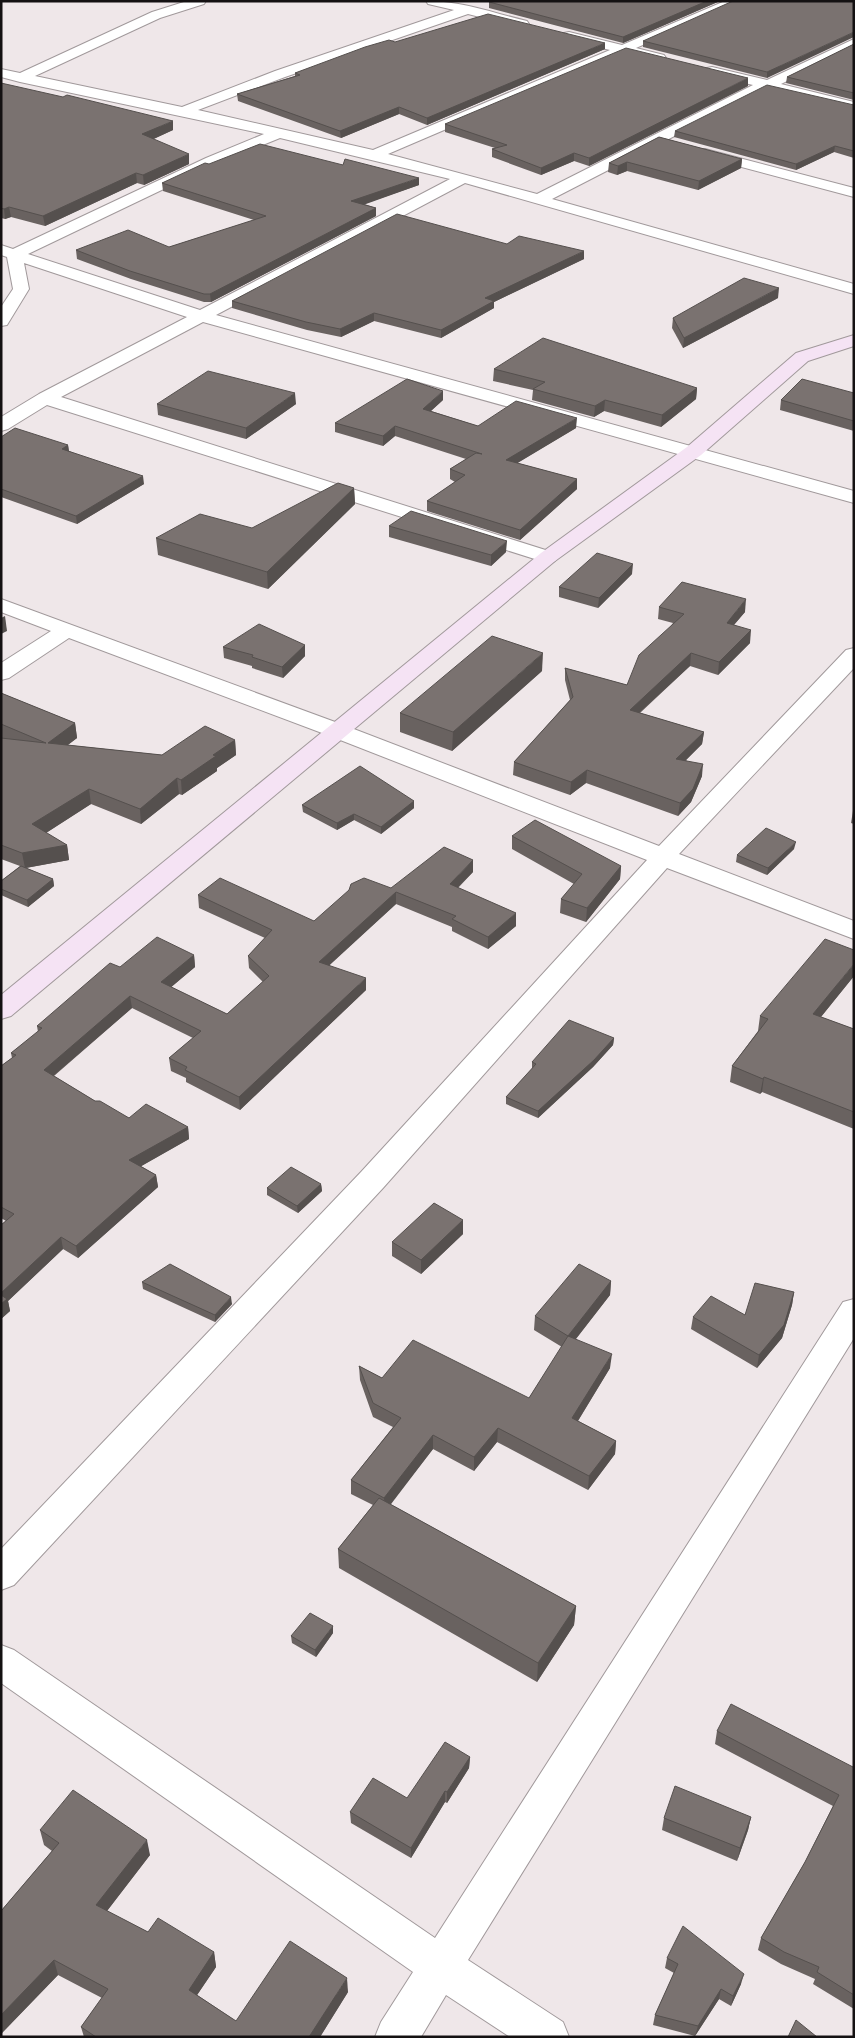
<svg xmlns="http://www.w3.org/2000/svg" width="855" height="2038" viewBox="0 0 855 2038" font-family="Karla,sans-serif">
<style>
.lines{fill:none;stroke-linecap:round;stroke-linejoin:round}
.street-casing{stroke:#a1999b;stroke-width:2}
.secondary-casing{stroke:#a1999b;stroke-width:2}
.street{fill:#fff;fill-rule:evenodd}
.secondary{fill:#f5e3f4;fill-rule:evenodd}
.wall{fill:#696260}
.shaded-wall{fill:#55504e}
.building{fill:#7a7270;stroke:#55504e}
</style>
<rect width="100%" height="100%" fill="#efe7e9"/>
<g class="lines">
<defs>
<g id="street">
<path d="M187,1H206L204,4L160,18L35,76L182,107L275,71L454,10L428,4L426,1C462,1 493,13 527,21L529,24L527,27L523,28L468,14L285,77L198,110L373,150L610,50L564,39L563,36L564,33L569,32L622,45L725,1H742L636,48L664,55L666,58L664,61L659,62L624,53L388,154L537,194L753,85L707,74L705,71L707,68L712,67L767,80L854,39V48L781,84L854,102V110L766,89L552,199L854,284V294L465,183L216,315L854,491V503L203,322L61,397L555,553L558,557L555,561L548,563L541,561L47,405L8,429L1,431V417L39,394L187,317L24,263L29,289L7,325L1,326V307L13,289L7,257L1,255V245L13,249L206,158L264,134L20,82L1,77V69L20,73L152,12ZM280,138L450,179L200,310L28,254L216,164Z"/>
<polygon points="705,149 854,188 854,197 700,156 698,153 700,150"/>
<polygon points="1,599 346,726 659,846 846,650 854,648 854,668 679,854 854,921 854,939 667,868 383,1188 14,1585 1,1590 1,1549 361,1172 647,860 330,736 69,638 9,678 1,680 1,663 51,631 1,612"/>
<polygon points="854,1299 854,1338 468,1960 563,2022 569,2037 510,2037 446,1995 421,2037 375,2037 381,2022 413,1972 1,1683 1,1645 14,1650 435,1938 843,1302"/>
</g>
<polygon id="secondary" points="854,335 854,346 808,361 701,455 555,561 11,1016 1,1019 1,995 541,553 687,447 796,353"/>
</defs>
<use href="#street" class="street-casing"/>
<use href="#secondary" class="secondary-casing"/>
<use href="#street" class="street"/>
<use href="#secondary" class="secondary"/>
</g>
<g class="wall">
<polygon points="492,1 720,1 623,43 489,8 489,2"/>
<polygon points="854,1 767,78 643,47 643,41"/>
<polygon points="395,42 605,49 427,125 399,114 341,138 238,101 237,94 295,76 295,73"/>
<polygon points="854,44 854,100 786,83 787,77"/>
<polygon points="1,83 173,130 153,139 189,164 144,185 137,183 45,226 11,217 5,219 1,218"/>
<polygon points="748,86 589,166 574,161 541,175 492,157 492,149 495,148 445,132 445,124"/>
<polygon points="854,105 854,158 834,152 796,170 674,137 675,131"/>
<polygon points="659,137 742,159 741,168 698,190 627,171 617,175 608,172 609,163"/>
<polygon points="209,164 419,185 364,204 376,208 376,216 211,302 204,302 131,279 77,259 76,250 169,247 254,220 163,191 162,183"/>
<polygon points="507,244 584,259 494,302 494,308 441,338 374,321 341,337 307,330 232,308 232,301"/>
<polygon points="778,298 683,348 672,328 673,318"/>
<polygon points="494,369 697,388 696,399 661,427 604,411 594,417 532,400 533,390 493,381"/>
<polygon points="854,393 854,431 780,410 781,400"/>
<polygon points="443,400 431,411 478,426 576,428 517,463 577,479 577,489 520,540 427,511 427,501 455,482 450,479 450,469 466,459 395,436 383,446 335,432 335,423"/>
<polygon points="157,404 296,404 246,439 158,415"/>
<polygon points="1,437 68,445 69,451 144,484 77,524 1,497"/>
<polygon points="354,488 355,504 268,589 158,555 156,538 252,528"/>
<polygon points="389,526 506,552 491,566 389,537"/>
<polygon points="632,574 598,608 559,597 559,587"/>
<polygon points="659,607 745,612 734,625 750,643 718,675 690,666 640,713 704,732 702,744 686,760 702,776 691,802 678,816 586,783 570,795 513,775 514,762 570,700 565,680 565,668 627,685 673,623 658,619"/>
<polygon points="305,645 305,656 283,678 252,668 252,666 224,658 223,647"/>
<polygon points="542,671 452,751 400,732 400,713"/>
<polygon points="1,693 75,723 77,738 68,745 162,755 235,740 236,755 217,768 217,771 182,795 179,794 141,824 91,804 46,833 67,845 69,860 26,868 53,879 54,886 28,907 1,895 1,881 20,866 1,859"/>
<polygon points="414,801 414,808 381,834 354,820 337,830 303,812 302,805"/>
<polygon points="854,810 854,824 851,823 853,811"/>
<polygon points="512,836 621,866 620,879 586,922 560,913 561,899 574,884 512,849"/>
<polygon points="794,849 767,875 736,862 737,855"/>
<polygon points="473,872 458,888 516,926 488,949 452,931 452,927 396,904 329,965 366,990 240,1110 186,1082 186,1078 171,1071 169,1058 193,1038 132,1008 54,1076 95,1101 129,1118 188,1127 189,1139 141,1166 156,1175 158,1187 78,1258 63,1249 8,1301 10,1311 1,1319 1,1225 6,1221 1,1218 1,1066 12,1058 11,1053 38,1032 37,1026 120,967 194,955 195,967 171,987 227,1014 263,982 249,968 248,956 265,938 199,908 198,895 314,921 391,888"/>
<polygon points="854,976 821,1017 854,1029 854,1129 762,1092 760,1094 730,1082 732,1066 758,1031 760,1016"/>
<polygon points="614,1038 613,1045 593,1067 538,1118 506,1104 506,1097 532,1069 532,1062"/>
<polygon points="321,1184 322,1191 298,1213 267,1195 267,1188"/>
<polygon points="463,1220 463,1234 421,1274 392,1256 392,1242"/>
<polygon points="611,1281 610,1295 576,1339 610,1368 578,1421 616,1441 615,1454 588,1490 497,1442 474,1471 433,1449 390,1504 576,1606 574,1625 537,1682 339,1568 338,1549 373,1505 351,1494 351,1480 393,1427 373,1417 360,1380 359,1366 382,1378 529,1398 562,1347 534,1330 535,1316"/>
<polygon points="142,1282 232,1304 215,1322 143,1289"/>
<polygon points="794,1292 792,1305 782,1338 757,1368 691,1329 693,1317 745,1315"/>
<polygon points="333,1633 316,1657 292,1643 291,1636"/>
<polygon points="717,1731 853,1767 854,1766 854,2009 813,1984 815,1979 781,1964 758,1950 761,1938 805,1862 833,1806 715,1744"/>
<polygon points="470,1757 469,1768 447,1803 445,1802 411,1858 351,1823 350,1812 407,1798"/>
<polygon points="751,1817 748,1830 737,1861 662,1830 664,1818"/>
<polygon points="40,1830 150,1855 107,1911 148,1932 214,1952 216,1967 197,1995 236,2021 348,1992 320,2037 84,2037 81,2027 102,1998 58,1975 1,2034 1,1911 52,1851 44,1845"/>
<polygon points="667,1958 741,1984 731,2006 719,1999 695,2036 653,2025 655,2015 674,1973 665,1968"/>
</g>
<g class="shaded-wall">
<polygon points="707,1 720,1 623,43 623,37"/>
<polygon points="854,32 854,37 767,78 767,72"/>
<polygon points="605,43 605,49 427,125 427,118"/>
<polygon points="748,78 748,86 589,166 589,158"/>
<polygon points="399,107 399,114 341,138 340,131"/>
<polygon points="173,121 173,130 143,144 142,134"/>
<polygon points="835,146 834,152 796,170 796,164"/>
<polygon points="574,153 574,161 541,175 541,168"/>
<polygon points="189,154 189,164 144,185 143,175"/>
<polygon points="742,159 741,168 698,190 699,181"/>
<polygon points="627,162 627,171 617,175 618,166"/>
<polygon points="136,173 137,183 45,226 43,216"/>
<polygon points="419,178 419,185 352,209 351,201"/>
<polygon points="9,207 11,217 5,219 4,209"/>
<polygon points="376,208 376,216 211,302 210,294"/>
<polygon points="584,251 584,259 494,302 494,308 441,338 441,330 485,298"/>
<polygon points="779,288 778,298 683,348 684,338"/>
<polygon points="374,313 374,321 341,337 340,329"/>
<polygon points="697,388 696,399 661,427 662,415"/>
<polygon points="443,391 443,400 423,418 423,409"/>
<polygon points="295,393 296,404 246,439 246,428"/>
<polygon points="605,400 604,411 594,417 595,406"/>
<polygon points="577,418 576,428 506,470 506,460"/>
<polygon points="395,426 395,436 383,446 383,436"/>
<polygon points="68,445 69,453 62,449"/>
<polygon points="143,476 144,484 77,524 76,516"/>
<polygon points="577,479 577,489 520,540 520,530"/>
<polygon points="354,488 355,504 268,589 267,572"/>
<polygon points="507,541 506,552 491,566 491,555"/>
<polygon points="633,564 632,574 598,608 599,598"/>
<polygon points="746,599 745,612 725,635 727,623"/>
<polygon points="5,616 7,631 1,634 1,618"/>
<polygon points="751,630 750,643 718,675 719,662"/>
<polygon points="305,645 305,656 283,678 282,667"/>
<polygon points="543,653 542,671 452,751 453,732"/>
<polygon points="691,653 690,666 629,722 630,710"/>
<polygon points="75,723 77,738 50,758 48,743"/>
<polygon points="704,732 702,744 675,771 676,759"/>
<polygon points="235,740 236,755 217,768 217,771 182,795 181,780 213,755"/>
<polygon points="703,764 702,776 691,802 678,816 680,803"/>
<polygon points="587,770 586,783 570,795 571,782"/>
<polygon points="177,778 179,794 141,824 140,809"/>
<polygon points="89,789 91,804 35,840 32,824"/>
<polygon points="414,801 414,808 381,834 381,827"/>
<polygon points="354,814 354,820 337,830 337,823"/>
<polygon points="796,842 794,849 767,875 768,868"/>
<polygon points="67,845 69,860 25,868 22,853"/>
<polygon points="473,860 473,872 449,896 450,884"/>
<polygon points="621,866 620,879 586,922 587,908"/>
<polygon points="53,879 54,886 28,907 27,900"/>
<polygon points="396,892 396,904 320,974 319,962"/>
<polygon points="516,913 516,926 488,949 488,937"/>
<polygon points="194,955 195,967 163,994 161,982"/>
<polygon points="854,964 854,976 811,1029 813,1014"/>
<polygon points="366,978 366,990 240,1110 239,1097"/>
<polygon points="130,996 132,1008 46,1082 44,1070"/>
<polygon points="614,1038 613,1045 593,1067 538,1118 538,1111"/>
<polygon points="764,1077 762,1092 760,1094 763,1079"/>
<polygon points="188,1127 189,1139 131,1172 129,1160"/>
<polygon points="156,1175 158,1187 78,1258 76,1246"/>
<polygon points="321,1184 322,1191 298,1213 297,1206"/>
<polygon points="463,1220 463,1234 421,1274 421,1260"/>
<polygon points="61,1237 63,1249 8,1301 10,1311 1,1319 1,1293"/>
<polygon points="611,1281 610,1295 567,1350 568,1336"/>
<polygon points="794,1292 792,1305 782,1338 757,1368 759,1355"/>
<polygon points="231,1297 232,1304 215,1322 215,1315"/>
<polygon points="612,1354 610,1368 571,1432 572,1418"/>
<polygon points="498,1428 497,1442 474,1471 474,1457"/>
<polygon points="433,1435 433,1449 385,1512 384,1498"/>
<polygon points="616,1441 615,1454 588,1490 589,1476"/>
<polygon points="576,1606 574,1625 537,1682 538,1663"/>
<polygon points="333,1626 333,1633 316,1657 315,1650"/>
<polygon points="470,1757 469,1768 447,1803 447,1792"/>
<polygon points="445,1791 445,1802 411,1858 411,1848"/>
<polygon points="751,1817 748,1830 737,1861 740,1848"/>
<polygon points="147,1840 150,1855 100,1920 96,1905"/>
<polygon points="214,1952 216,1967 191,2004 189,1990"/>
<polygon points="54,1960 58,1975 1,2034 1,2015"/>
<polygon points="744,1974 741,1984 731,2006 733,1996"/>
<polygon points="347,1978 348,1992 320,2037 309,2037"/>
<polygon points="721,1989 719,1999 695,2036 698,2026"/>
</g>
<g class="building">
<polygon points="492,1 707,1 623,37 489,2"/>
<polygon points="733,1 854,1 854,32 767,72 643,41"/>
<polygon points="488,14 605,43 427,118 399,107 340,131 237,94 300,75 295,73 365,47 389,40 395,42"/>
<polygon points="854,44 854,93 787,77"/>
<polygon points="626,48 748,78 589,158 574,153 541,168 492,149 507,145 445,124"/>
<polygon points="1,83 63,97 67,95 173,121 142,134 189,154 143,175 136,173 43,216 9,207 4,209 1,208"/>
<polygon points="767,85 854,105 854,151 835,146 796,164 675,131"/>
<polygon points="659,137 742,159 699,181 627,162 618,166 609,163"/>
<polygon points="260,144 343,165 345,159 419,178 351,201 376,208 210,294 204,294 130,271 76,250 128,230 169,247 266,216 162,183 205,163 209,164"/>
<polygon points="397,214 507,244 519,236 584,251 485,298 494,301 441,330 374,313 340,329 306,322 232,301"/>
<polygon points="744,278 779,288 684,338 673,318"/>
<polygon points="543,338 697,388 662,415 605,400 595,406 533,389 545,382 494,369"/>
<polygon points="208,371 295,393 246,428 157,404"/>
<polygon points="407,379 443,391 423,409 478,426 516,401 577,418 506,460 577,479 520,530 427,501 465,475 450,469 476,453 482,454 395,426 383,436 335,423"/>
<polygon points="802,379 854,393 854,421 781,400"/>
<polygon points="15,428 68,445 62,449 143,476 76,516 1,489 1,437"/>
<polygon points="338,483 354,488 267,572 156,538 200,514 252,528"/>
<polygon points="411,511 507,541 491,555 389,526"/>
<polygon points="597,553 633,564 599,598 559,587"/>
<polygon points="682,582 746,599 727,623 751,630 719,662 691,653 630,710 704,732 676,759 703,764 693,789 680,803 587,770 571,782 514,762 573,697 565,668 627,685 639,655 684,614 659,607"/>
<polygon points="259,624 305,645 282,667 252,657 253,655 223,647"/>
<polygon points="492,636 543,653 453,732 400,713"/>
<polygon points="1,693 75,723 48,743 162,755 205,726 235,740 213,755 216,756 181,780 177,778 140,809 89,789 32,824 67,845 22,853 1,845 1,738 46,743 1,724"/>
<polygon points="360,766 414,801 381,827 354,814 337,823 302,805"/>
<polygon points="535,820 621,866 587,908 561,899 582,874 512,836"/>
<polygon points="766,828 796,842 768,868 737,855"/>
<polygon points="444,847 473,860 450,884 516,913 488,937 452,919 456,916 396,892 319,962 366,978 239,1097 185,1070 187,1067 169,1058 201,1031 130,996 44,1070 95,1101 100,1101 129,1118 146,1104 188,1127 129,1160 156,1175 76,1246 61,1237 1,1293 1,1225 14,1214 1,1207 1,1066 16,1055 11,1053 42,1028 37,1026 110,963 120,967 157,937 194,955 161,982 227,1014 269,976 248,956 272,930 198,895 220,878 314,921 349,890 351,884 364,878 391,888"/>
<polygon points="21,866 53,879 27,900 1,889 1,881"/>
<polygon points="825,939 854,950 854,964 813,1014 854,1029 854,1112 764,1077 763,1079 732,1066 768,1019 760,1016"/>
<polygon points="569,1020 614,1038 594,1060 538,1111 506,1097 536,1064 532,1062"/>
<polygon points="291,1167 321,1184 297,1206 267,1188"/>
<polygon points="434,1203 463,1220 421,1260 392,1242"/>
<polygon points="170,1264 231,1297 215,1315 142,1282"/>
<polygon points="579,1264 611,1281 568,1336 535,1316"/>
<polygon points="755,1283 794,1292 784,1325 759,1355 693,1317 711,1296 745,1315"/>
<polygon points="1,1295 7,1299 1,1304"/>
<polygon points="568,1336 612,1354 572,1418 616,1441 589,1476 498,1428 474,1457 433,1435 384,1498 351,1480 401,1418 373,1403 359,1366 382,1378 413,1340 529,1398"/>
<polygon points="379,1498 576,1606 538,1663 338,1549"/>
<polygon points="310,1613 333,1626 315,1650 291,1636"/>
<polygon points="731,1704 853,1767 854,1766 854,1995 817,1972 819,1967 784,1952 761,1938 805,1862 839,1795 717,1731"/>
<polygon points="445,1742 470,1757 447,1792 445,1791 411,1848 350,1812 373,1778 407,1798"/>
<polygon points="675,1786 751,1817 740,1848 664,1818"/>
<polygon points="73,1790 147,1840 96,1905 148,1932 158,1918 214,1952 189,1990 236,2021 290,1941 347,1978 309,2037 96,2037 81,2027 108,1989 54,1960 1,2015 1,1911 59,1843 40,1830"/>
<polygon points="683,1926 744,1974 733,1996 721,1989 698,2026 655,2015 678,1964 667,1958"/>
<polygon points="796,2020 817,2037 788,2037"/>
</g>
<rect width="855" height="2038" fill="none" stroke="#141112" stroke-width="5"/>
</svg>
